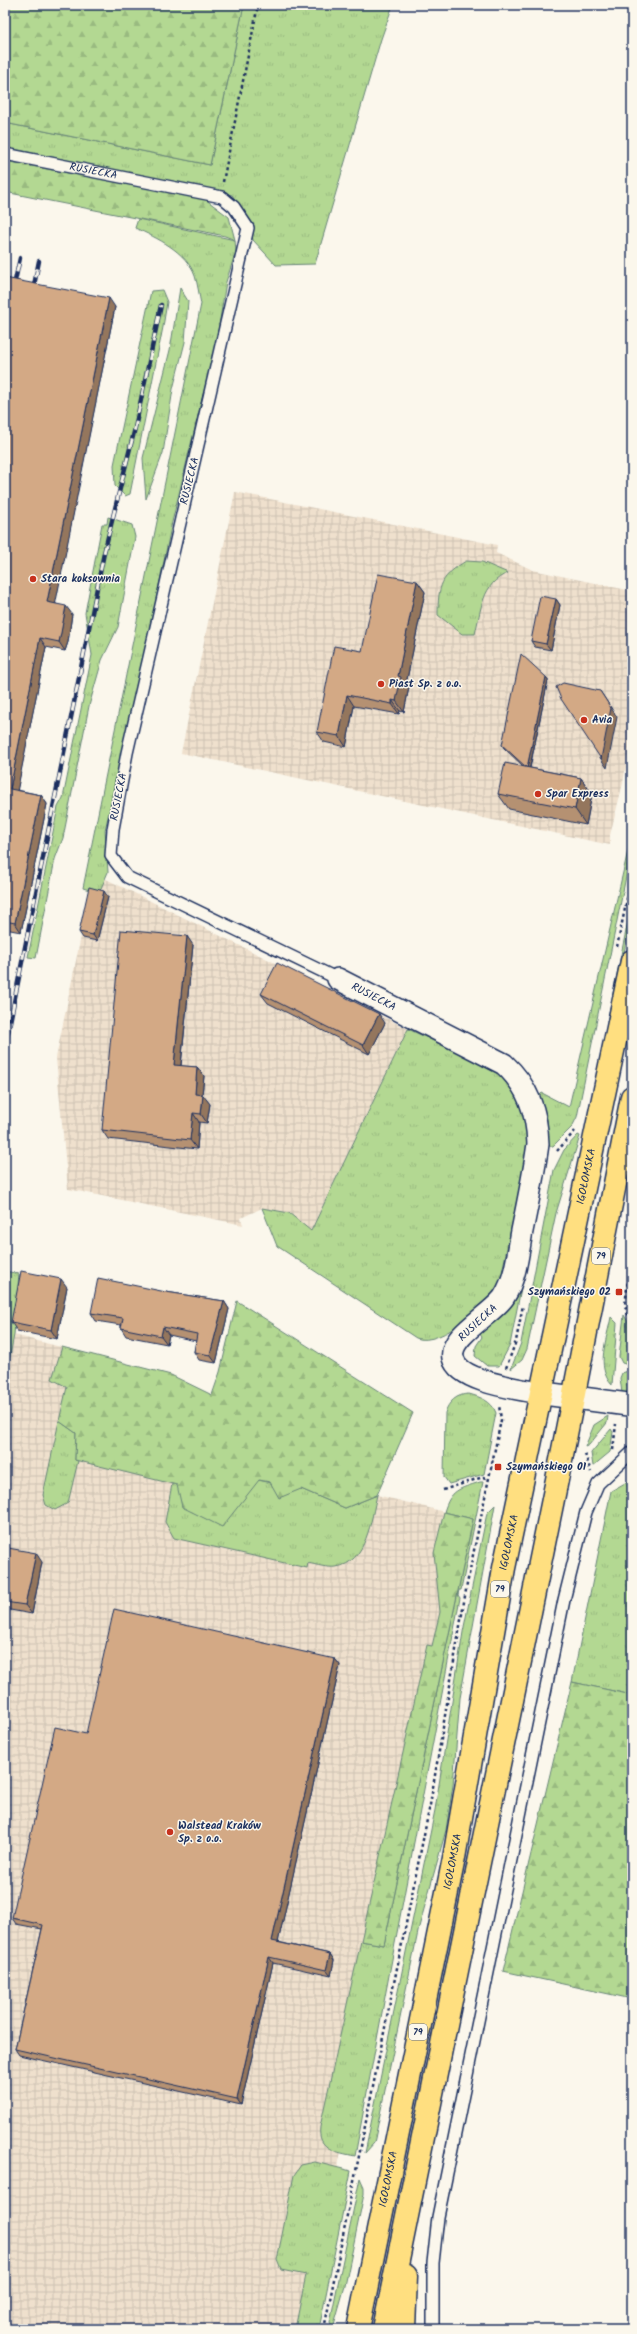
<svg xmlns="http://www.w3.org/2000/svg" width="637" height="2334" viewBox="0 0 637 2334" font-family="Kalam,sans-serif">
<style>
.industrial{fill:url(#industrial-grid)}
.grass{fill:url(#grass-tufts);stroke:#678478}
.forest{fill:url(#forest-firs);stroke:#678478}
.lines{fill:none;stroke-linecap:round;stroke-linejoin:round}
.lane-casing{stroke:#1b2f5e;stroke-width:14}
.street-casing{stroke:#1b2f5e;stroke-width:24}
.secondary-casing{stroke:#1b2f5e;stroke-width:25}
.primary-casing{stroke:#1b2f5e;stroke-width:25}
.path{stroke:#1b2f5e;stroke-width:2.5;stroke-dasharray:3 3;stroke-linecap:butt}
.lane{stroke:#fbf7ec;stroke-width:11}
.street{stroke:#fbf7ec;stroke-width:21}
.secondary{stroke:#fbf7ec;stroke-width:22}
.primary{stroke:#ffdf80;stroke-width:22}
.rail-casing{stroke:#1b2f5e;stroke-width:4.5}
.rail{stroke:#fbf7ec;stroke-width:3;stroke-dasharray:9;stroke-linecap:butt}
.wall{fill:#b59172;stroke:#1b2f5e}
.shaded-wall{fill:#94765d;stroke:#1b2f5e}
.building{fill:#d3a985;stroke:#1b2f5e}
.poi-dot{fill:#c8321e;stroke:#fbf7ec;stroke-width:1.5}
.labels{text-anchor:middle;dominant-baseline:central;stroke-width:3;stroke-linejoin:round;paint-order:stroke}
.shield{fill:#fbf7ec;stroke:#5e6b89;stroke-width:1}
.shield-label{font-size:10px;font-weight:bold;fill:#1b2f5e}
.street-label{font-size:11px;fill:#1b2f5e;stroke:#fbf7ec}
.poi-label{font-size:11px;font-weight:bold;fill:#1b2f5e;stroke:#fbf7ec;text-anchor:start}
</style>
<defs>
<pattern id="industrial-grid" width="8" height="8" patternUnits="userSpaceOnUse"><rect width="8" height="8" fill="#efe0cd"/><path d="M0 4h8M4 0v8" fill="none" stroke="#ccc0b2"/></pattern>
<pattern id="grass-tufts" width="24" height="20" patternUnits="userSpaceOnUse"><rect width="24" height="20" fill="#b3d892"/><path d="M3 7l-1-3M5 7V3M7 7l1-3M15 17l-1-3M17 17v-4M19 17l1-3" fill="none" stroke="#99ba80"/></pattern>
<pattern id="forest-firs" width="22" height="20" patternUnits="userSpaceOnUse"><rect width="22" height="20" fill="#b3d892"/><path d="M5 1l3.5 6h-7zM16 11l3.5 6h-7z" fill="#99ba80"/></pattern>
</defs>
<rect width="100%" height="100%" fill="#fbf7ec"/>
<filter id="ink" filterUnits="userSpaceOnUse"><feTurbulence type="fractalNoise" baseFrequency=".025" numOctaves="2"/><feDisplacementMap in="SourceGraphic" scale="8" xChannelSelector="R" yChannelSelector="G"/><feConvolveMatrix kernelMatrix="1 2 1 2 8 2 1 2 1" color-interpolation-filters="sRGB"/></filter>
<g filter="url(#ink)">
<g class="industrial">
<polygon points="235,492 497,545 496,553 533,570 632,591 632,733 623,783 610,835 610,845 181,753"/>
<polygon points="94,873 408,1029 311,1231 289,1213 262,1208 241,1218 243,1225 68,1189 56,1058"/>
<polygon points="14,1335 171,1375 383,1479 377,1495 473,1519 304,2329 5,2329 5,1381"/>
</g>
<g class="grass">
<polygon points="244,5 393,5 381,39 315,264 276,265 253,240 247,217 232,195 5,147 5,123 210,165"/>
<path d="M138,219L235,240L236,251L226,282L217,338L172,522L141,673L105,830L108,872L99,893L83,888L201,304C199,295 198,285 195,276C186,251 157,238 135,228Z"/>
<polygon points="180,288 188,301 185,342 173,389 163,453 146,499 143,458 170,350"/>
<polygon points="162,290 167,302 163,327 130,494 125,496 115,486 114,465 151,291"/>
<polygon points="108,517 132,525 135,537 118,627 102,660 89,706 63,838 55,859 36,958 28,957 58,807 63,798 92,655 85,613 102,524 107,524"/>
<path d="M466,561L482,562L508,573C482,583 481,610 475,634H462L438,615C438,585 441,576 466,561Z"/>
<polygon points="630,842 632,847 577,1117 572,1127 553,1146 547,1146 547,1120 539,1096 542,1093 569,1107"/>
<polygon points="632,902 632,915 609,1023 607,1022"/>
<path d="M408,1029L491,1067L508,1084L520,1102L527,1121L528,1147L500,1282C489,1303 441,1348 416,1338L277,1246L262,1208L289,1213L311,1231Z"/>
<polygon points="578,1135 580,1136 556,1213 527,1349 522,1360 511,1369 521,1343 554,1170 564,1150"/>
<polygon points="5,1271 19,1274 14,1335 5,1382"/>
<polygon points="520,1288 521,1288 510,1345 499,1366 487,1366 475,1356 476,1346 482,1337 479,1333 507,1309"/>
<polygon points="624,1315 632,1329 632,1366 622,1363 619,1357"/>
<path d="M611,1317L617,1323L612,1385C595,1367 607,1339 611,1317Z"/>
<polygon points="628,1371 632,1372 632,1395 622,1393 620,1378 622,1373"/>
<path d="M469,1394C480,1397 492,1401 496,1413L484,1474L449,1484L444,1477L445,1413C448,1402 457,1394 469,1394Z"/>
<polygon points="608,1416 607,1423 589,1445 585,1447 594,1425"/>
<polygon points="59,1421 76,1433 75,1460 78,1461 68,1503 55,1510 46,1505 43,1495"/>
<polygon points="611,1429 613,1432 610,1452 593,1466 591,1453"/>
<polygon points="632,1479 632,1695 572,1682 611,1491"/>
<path d="M258,1480L301,1489L345,1508L377,1495C371,1519 367,1563 336,1567C327,1568 317,1565 308,1563L307,1568L174,1538L165,1522L172,1484Z"/>
<path d="M480,1482H483L461,1590H459L458,1595L460,1598L355,2156C337,2152 317,2150 320,2127L361,1941L384,1945L473,1519L444,1512C451,1489 459,1489 480,1482Z"/>
<polygon points="495,1505 460,1698 453,1785 446,1830 419,1927 374,2143 365,2153 435,1810 463,1632 487,1513"/>
<polygon points="315,2162 351,2171 319,2329 295,2329 306,2275 281,2270 277,2260 294,2175 301,2165"/>
<polygon points="360,2178 364,2187 364,2194 345,2286 333,2328 330,2322"/>
</g>
<g class="forest">
<polygon points="5,5 244,5 210,165 5,123"/>
<polygon points="5,161 205,199 229,217 235,240 225,236 5,192"/>
<polygon points="237,1301 413,1413 377,1495 345,1508 301,1489 279,1498 270,1482 259,1480 222,1527 182,1507 177,1485 75,1460 76,1433 59,1421 67,1387 52,1379 62,1347 171,1375 212,1395 220,1372"/>
<polygon points="444,1512 473,1519 384,1945 361,1941 427,1645 432,1646 440,1612 434,1553"/>
<polygon points="572,1682 632,1695 632,1999 503,1971"/>
</g>
<g class="lines">
<defs>
<g id="lane">
<path id="s1" d="M5,154L222,197L234,207L248,228L127,753L113,829L111,856L127,877L338,979"/>
<polyline points="433,2329 433,2263 438,2217 564,1600 586,1512 598,1484 632,1452"/>
</g>
<g id="street">
<path id="s2" d="M338,979L504,1064C528,1086 537,1112 538,1144C534,1173 528,1202 522,1231C518,1253 516,1278 504,1297C492,1315 448,1336 453,1358C459,1382 519,1389 540,1393"/>
</g>
<polyline id="secondary" points="540,1393 632,1405"/>
<g id="primary">
<path id="s3" d="M358,2329L454,1858L504,1568L632,961"/>
<polyline points="384,2329 561,1460 632,1097"/>
<polyline points="404,2329 406,2276"/>
</g>
</defs>
<use href="#lane" class="lane-casing"/>
<use href="#street" class="street-casing"/>
<use href="#secondary" class="secondary-casing"/>
<use href="#primary" class="primary-casing"/>
<g class="path">
<polyline points="223,182 258,5"/>
<polyline points="617,947 632,875"/>
<polyline points="557,1151 575,1131"/>
<polyline points="632,1247 625,1306 632,1325"/>
<polyline points="506,1368 516,1341 523,1305"/>
<polyline points="613,1450 616,1424"/>
<polyline points="585,1454 591,1472"/>
<polyline points="443,1490 483,1477 488,1479"/>
<polyline points="324,2329 430,1805 467,1584 501,1420 499,1405"/>
</g>
<use href="#lane" class="lane"/>
<use href="#street" class="street"/>
<use href="#secondary" class="secondary"/>
<use href="#primary" class="primary"/>
<defs>
<g id="rail">
<polyline points="13,290 20,258"/>
<polyline points="32,295 39,261"/>
<polyline points="5,1047 104,553 135,428 161,305"/>
</g>
</defs>
<use href="#rail" class="rail-casing"/>
<use href="#rail" class="rail"/>
</g>
<g class="wall">
<polygon points="5,278 115,307 55,603 72,614 68,642 65,651 46,647 17,790 41,795 47,804 21,932 5,929"/>
<polygon points="417,581 425,592 406,684 409,687 404,712 400,711 399,714 354,706 346,747 324,742 317,732 362,651"/>
<polygon points="556,599 560,605 551,650 535,647 531,641"/>
<polygon points="548,680 530,768 581,778 592,794 586,825 509,809 498,794 524,767 504,748 502,745"/>
<polygon points="108,897 97,941 83,938 79,932"/>
<polygon points="193,945 181,1066 197,1067 204,1076 202,1095 210,1104 207,1123 199,1122 197,1149 108,1139 102,1130"/>
<polygon points="261,994 385,1023 369,1054 268,1003"/>
<polygon points="67,1287 57,1339 17,1331 11,1322"/>
<polygon points="166,1292 224,1301 229,1309 216,1363 199,1360 194,1352 196,1341 169,1335 167,1344 126,1336 121,1328 121,1325 96,1321 91,1313"/>
<polygon points="42,1562 32,1614 5,1609 5,1564"/>
<polygon points="335,1659 340,1665 278,1942 330,1954 334,1960 331,1976 273,1963 241,2105 19,2055 15,2049 42,1929 16,1924 12,1918 86,1734"/>
</g>
<g class="shaded-wall">
<polygon points="109,298 115,307 54,611 47,602"/>
<polygon points="417,581 425,592 406,684 409,687 404,712 396,701 398,676"/>
<polygon points="556,599 560,605 551,650 546,644"/>
<polygon points="66,606 72,614 68,642 65,651 59,642"/>
<polygon points="40,638 46,647 16,797 10,789"/>
<polygon points="546,677 548,680 529,771 527,768"/>
<polygon points="600,691 617,717 607,768 601,759"/>
<polygon points="347,695 354,706 346,747 339,736"/>
<polygon points="392,700 400,711 399,714 392,704"/>
<polygon points="581,778 592,794 586,825 575,809"/>
<polygon points="41,795 47,804 21,932 15,923"/>
<polygon points="104,891 108,897 97,941 93,935"/>
<polygon points="187,936 193,945 180,1074 174,1065"/>
<polygon points="379,1014 385,1023 369,1054 363,1045"/>
<polygon points="197,1067 204,1076 201,1103 195,1094"/>
<polygon points="203,1095 210,1104 207,1123 201,1114"/>
<polygon points="193,1113 199,1122 197,1149 190,1140"/>
<polygon points="61,1279 67,1287 57,1339 51,1330"/>
<polygon points="224,1301 229,1309 216,1363 210,1355"/>
<polygon points="163,1327 169,1335 167,1344 161,1336"/>
<polygon points="36,1553 42,1562 32,1614 25,1605"/>
<polygon points="335,1659 340,1665 277,1947 272,1941"/>
<polygon points="330,1954 334,1960 331,1976 326,1970"/>
<polygon points="269,1957 273,1963 241,2105 237,2099"/>
</g>
<g class="building">
<polygon points="5,278 109,298 47,602 66,606 61,633 59,642 40,638 10,789 41,795 15,923 5,921"/>
<polygon points="378,574 417,581 398,676 401,677 396,701 392,700 392,704 347,695 339,736 317,732 334,646 362,651"/>
<polygon points="540,596 556,599 546,644 531,641"/>
<polygon points="521,654 546,677 527,768 502,745"/>
<polygon points="563,683 600,691 611,708 601,759 561,699 556,687"/>
<polygon points="505,763 581,778 575,809 498,794"/>
<polygon points="89,887 104,891 93,935 79,932"/>
<polygon points="121,930 187,936 174,1065 197,1067 195,1094 203,1095 201,1114 193,1113 190,1140 102,1130"/>
<polygon points="277,963 379,1014 363,1045 261,994"/>
<polygon points="21,1271 61,1279 51,1330 11,1322"/>
<polygon points="98,1278 166,1292 224,1301 210,1355 194,1352 197,1334 163,1327 161,1336 121,1328 123,1318 91,1313"/>
<polygon points="8,1548 36,1553 25,1605 5,1602 5,1564"/>
<polygon points="114,1609 335,1659 272,1941 330,1954 326,1970 269,1957 237,2099 15,2049 43,1925 12,1918 55,1727 86,1734"/>
</g>
</g>
<g class="poi-dot">
<circle cx="33" cy="579" r="4"/>
<circle cx="381" cy="684" r="4"/>
<circle cx="584" cy="720" r="4"/>
<circle cx="538" cy="794" r="4"/>
<rect x="615" y="1288" width="8" height="8" rx="2"/>
<rect x="494" y="1463" width="8" height="8" rx="2"/>
<circle cx="170" cy="1832" r="4"/>
</g>
<g class="labels">
<g class="shield">
<rect x="592" y="1248" width="18" height="16" rx="3"/>
<rect x="491" y="1581" width="18" height="16" rx="3"/>
<rect x="409" y="2024" width="18" height="16" rx="3"/>
</g>
<g class="shield-label">
<text x="601" y="1256">79</text>
<text x="500" y="1589">79</text>
<text x="418" y="2032">79</text>
</g>
<g class="street-label">
<text stroke="none"><textPath href="#s1" startOffset="90">RUSIECKA</textPath></text>
<text transform="translate(190 481) rotate(-76)">RUSIECKA</text>
<text transform="translate(119 797) rotate(-79)">RUSIECKA</text>
<text stroke="none"><textPath href="#s2" startOffset="40">RUSIECKA</textPath></text>
<text stroke="none"><textPath href="#s3" startOffset="1175">IGOŁOMSKA</textPath></text>
<text transform="translate(478 1323) rotate(-43)">RUSIECKA</text>
<text stroke="none"><textPath href="#s3" startOffset="801">IGOŁOMSKA</textPath></text>
<text stroke="none"><textPath href="#s3" startOffset="477">IGOŁOMSKA</textPath></text>
<text stroke="none"><textPath href="#s3" startOffset="153">IGOŁOMSKA</textPath></text>
</g>
<g class="poi-label">
<text x="41" y="579">Stara koksownia</text>
<text x="389" y="684">Piast Sp. z o.o.</text>
<text x="592" y="720">Avia</text>
<text x="546" y="794">Spar Express</text>
<text x="611" y="1292" text-anchor="end">Szymańskiego 02</text>
<text x="506" y="1467">Szymańskiego 01</text>
<text x="178" y="1826">Walstead Kraków<tspan x="178" dy="13">Sp. z o.o.</tspan></text>
</g>
</g>
<rect width="637" height="2334" fill="none" stroke="#fbf7ec" stroke-width="20"/>
<rect x="10" y="10" width="617" height="2314" fill="none" stroke="#1b2f5e" stroke-width="1.5" filter="url(#ink)"/>
</svg>
